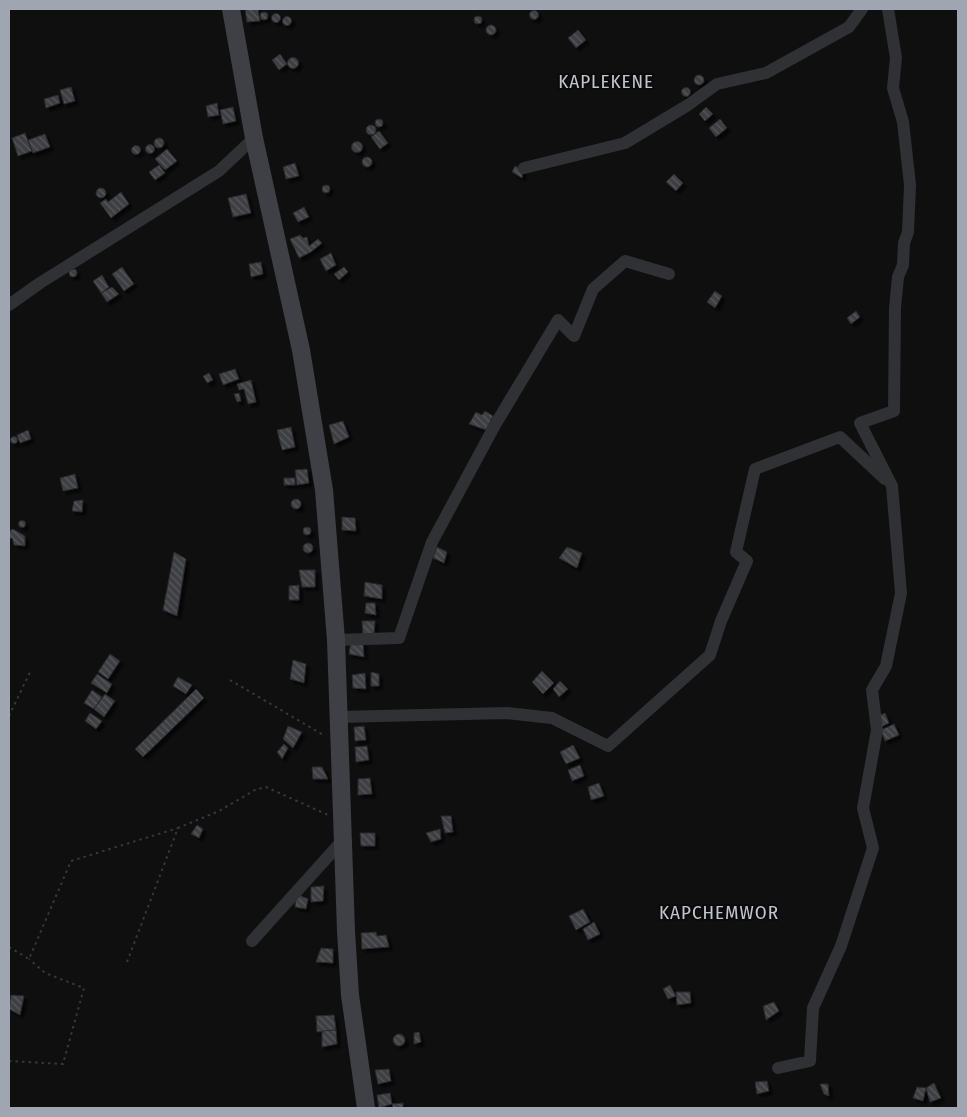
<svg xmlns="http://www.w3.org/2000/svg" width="967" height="1117" viewBox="0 0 967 1117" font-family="'Fira Sans Condensed',sans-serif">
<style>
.building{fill:url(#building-back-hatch);stroke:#29292c;filter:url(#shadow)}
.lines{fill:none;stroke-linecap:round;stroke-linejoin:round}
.path{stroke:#36383c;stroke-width:2;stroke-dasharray:2.5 4;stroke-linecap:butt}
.street{stroke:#303135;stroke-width:12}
.secondary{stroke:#3e4045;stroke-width:18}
.labels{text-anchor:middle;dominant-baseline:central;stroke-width:4;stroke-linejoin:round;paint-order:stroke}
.quarter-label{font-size:19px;letter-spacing:1px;fill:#c1c5cd;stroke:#0a0a0b}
</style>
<defs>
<pattern id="building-back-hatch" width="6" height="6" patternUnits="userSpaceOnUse" patternTransform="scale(1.25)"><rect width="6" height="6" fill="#3e3f43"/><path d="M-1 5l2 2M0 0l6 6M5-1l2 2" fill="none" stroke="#57585c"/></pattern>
<filter id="shadow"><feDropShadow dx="3.5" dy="3.5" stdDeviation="1" flood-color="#0009"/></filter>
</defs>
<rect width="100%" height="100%" fill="#0f0f10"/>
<g class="building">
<polygon points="245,9 258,9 260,21 247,22"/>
<circle cx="534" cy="15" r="4.5"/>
<circle cx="264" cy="16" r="4"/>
<circle cx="276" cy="18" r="4.5"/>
<circle cx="478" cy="20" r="4"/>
<circle cx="287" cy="21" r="4.5"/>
<circle cx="491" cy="30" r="5"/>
<polygon points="578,30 586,40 576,48 568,38"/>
<polygon points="280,54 287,64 279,70 272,60"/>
<circle cx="293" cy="63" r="5.5"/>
<circle cx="699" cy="80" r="5"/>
<polygon points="71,87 75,101 64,104 60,90"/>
<circle cx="686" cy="92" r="4.5"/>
<polygon points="58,95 60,103 46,108 44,99"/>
<polygon points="217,103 219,115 208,117 206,106"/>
<polygon points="233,107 236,121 223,124 220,110"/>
<polygon points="706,107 713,114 705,121 699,114"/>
<circle cx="379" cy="123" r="4"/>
<polygon points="720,119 727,128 716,137 709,128"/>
<circle cx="371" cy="130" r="5"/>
<polygon points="379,131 388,143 380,149 371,137"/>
<polygon points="25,133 32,151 18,156 12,138"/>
<polygon points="45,134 50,147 33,153 28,140"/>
<circle cx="159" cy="143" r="5"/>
<circle cx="357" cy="147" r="5.5"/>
<circle cx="150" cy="149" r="4.5"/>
<circle cx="136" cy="150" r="4.5"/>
<polygon points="167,149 177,161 165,170 155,159"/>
<circle cx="367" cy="162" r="5"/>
<polygon points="295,163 299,176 286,179 283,167"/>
<polygon points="159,165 165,173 155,180 149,172"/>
<polygon points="515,166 523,170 522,178 512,172"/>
<polygon points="674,174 683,183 676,191 666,182"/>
<circle cx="326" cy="189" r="4"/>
<circle cx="101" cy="193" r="5"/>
<polygon points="121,192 129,204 111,218 100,203 106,199 108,202"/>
<polygon points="246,194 251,213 233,217 228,198"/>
<polygon points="304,207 309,217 298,222 293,213"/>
<polygon points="300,235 303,238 307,237 309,246 318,239 322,243 311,252 299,258 290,239"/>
<polygon points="331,253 336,265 326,271 320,259"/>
<polygon points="261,262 263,274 251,277 249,264"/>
<polygon points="122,267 134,284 124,291 112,274"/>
<polygon points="344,267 348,272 339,280 334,274"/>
<circle cx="73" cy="273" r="4"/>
<polygon points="102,275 109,287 101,293 93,281"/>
<polygon points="112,287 119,294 107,302 101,293"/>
<polygon points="715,291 722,296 715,308 707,302"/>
<polygon points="856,311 860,317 851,324 847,318"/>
<polygon points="235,369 239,379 223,385 219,374"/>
<polygon points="209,373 213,380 207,383 203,376"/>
<polygon points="251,380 256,402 248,404 244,389 239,390 237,384"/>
<polygon points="239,393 241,401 237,402 234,394"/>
<polygon points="485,411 493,416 486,430 469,424 476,412 482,415"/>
<polygon points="343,421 349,437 334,444 329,425"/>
<polygon points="291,427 295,447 282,450 277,430"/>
<polygon points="28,430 31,439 20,443 17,435"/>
<circle cx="14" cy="440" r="3.5"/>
<polygon points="307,469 309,483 297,485 295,470"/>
<polygon points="75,474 78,488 63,491 60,478"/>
<rect x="284" y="478" width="11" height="7"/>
<circle cx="296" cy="504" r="5"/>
<polygon points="83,500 82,512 72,511 74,501"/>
<polygon points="342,517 355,518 356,531 342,530"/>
<circle cx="22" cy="524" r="3.5"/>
<circle cx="307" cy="531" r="4"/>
<polygon points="13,529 25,536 25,546 14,545 12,538 9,539 9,531"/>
<circle cx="308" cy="548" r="5"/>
<polygon points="437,547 447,552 444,563 433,558"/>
<polygon points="567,547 582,553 577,568 559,558"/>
<polygon points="174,552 186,559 177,616 163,610"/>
<polygon points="299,570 315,570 315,587 302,587"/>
<polygon points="365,582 382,585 382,599 364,596"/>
<polygon points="299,585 299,600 289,600 289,586"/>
<polygon points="366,603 375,603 376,615 365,613"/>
<polygon points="362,621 375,621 374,635 363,635"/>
<polygon points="351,640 363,642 364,657 349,654"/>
<polygon points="110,654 120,661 108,679 98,672"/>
<polygon points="293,660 306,664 304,683 290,679"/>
<polygon points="542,671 554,683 543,694 532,682"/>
<polygon points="371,672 379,674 379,686 371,686"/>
<polygon points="365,673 366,689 353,688 352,675"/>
<polygon points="97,674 112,684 107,693 91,683"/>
<polygon points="178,677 192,685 186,694 173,686"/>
<polygon points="560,681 568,689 559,697 553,689"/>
<polygon points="196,689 204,698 143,757 135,749"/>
<polygon points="92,690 102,697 94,709 84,703"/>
<polygon points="105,694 115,701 104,717 94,709"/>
<polygon points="90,713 102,721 96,729 85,721"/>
<polygon points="885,713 889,723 879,728 876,717"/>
<polygon points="894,724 899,735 885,741 881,730"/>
<polygon points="288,726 302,732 293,748 283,739"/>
<polygon points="364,726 366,740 355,741 354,727"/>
<polygon points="284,744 288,748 282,759 277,752"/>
<polygon points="573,745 580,758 566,764 560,752"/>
<polygon points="367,746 369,760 356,762 355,747"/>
<polygon points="580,765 584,776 572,781 568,770"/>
<polygon points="312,767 322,767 328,779 313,779"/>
<polygon points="370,778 372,794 358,795 358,779"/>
<polygon points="599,783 604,796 591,800 588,787"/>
<polygon points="441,816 451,816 453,832 445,833"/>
<polygon points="197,825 203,829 199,838 191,834"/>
<polygon points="440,829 441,839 431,842 426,833"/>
<polygon points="360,833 375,833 375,846 361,846"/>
<polygon points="324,886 323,901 311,902 311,887"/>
<polygon points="296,894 308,899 306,909 295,907"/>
<polygon points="583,909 590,922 576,930 569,916"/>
<polygon points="594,922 600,934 588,940 583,929"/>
<polygon points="376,932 377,936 386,935 389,947 362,949 361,933"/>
<polygon points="321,948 333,949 333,963 316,962"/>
<polygon points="670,985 676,996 668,999 663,989"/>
<polygon points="676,992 690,992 691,1003 677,1005"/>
<polygon points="11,995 24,996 20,1015 9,1009"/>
<polygon points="774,1002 779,1011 766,1020 763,1006"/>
<polygon points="334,1015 336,1030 317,1032 316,1016"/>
<polygon points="336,1030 337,1044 322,1047 322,1031"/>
<polygon points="419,1032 421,1042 414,1044 414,1033"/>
<circle cx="399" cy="1040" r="6"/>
<polygon points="389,1069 391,1081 378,1084 375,1070"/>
<polygon points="767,1081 769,1091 757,1094 755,1082"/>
<polygon points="934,1083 941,1098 930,1102 926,1088"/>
<polygon points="820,1084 828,1084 829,1096 824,1094"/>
<polygon points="917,1087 926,1088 923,1101 913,1098"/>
<polygon points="390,1093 392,1104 379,1108 377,1095"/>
<polygon points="403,1103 403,1108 393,1108 392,1104"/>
</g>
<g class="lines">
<g class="path">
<polyline points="230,680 325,736"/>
<polyline points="9,716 31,670"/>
<polyline points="9,947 29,959 71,861 178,828"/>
<polyline points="127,962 178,828 219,811 255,790 266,787 328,815"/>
<polyline points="9,1061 63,1064 84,988 45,973 29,959"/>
</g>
<g class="street">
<polyline points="524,168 625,143 688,105 717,84 766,73 849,27 862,9"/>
<polyline points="9,305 40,283 219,171 254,138"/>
<polyline points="336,640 399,638 432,542 495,425 558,320 574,336 593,289 625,261 669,274"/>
<polyline points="338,717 507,713 552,718 608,746 710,655 721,621 747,561 736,552 755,469 840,437 885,479"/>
<polyline points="252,941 342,841"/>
<polyline points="778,1068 810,1061 813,1008 841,946 873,848 863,808 877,730 872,690 886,666 901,593 892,486 860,423 894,411 895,308 898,277 903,265 904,243 908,232 910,185 903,122 893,88 896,58 888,9"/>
</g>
<polyline class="secondary" points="231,9 254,138 301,350 324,490 336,640 346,931 350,995 366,1108"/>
</g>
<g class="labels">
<g class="quarter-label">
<text x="606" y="81">KAPLEKENE</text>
<text x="719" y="912">KAPCHEMWOR</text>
</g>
</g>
<rect width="967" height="1117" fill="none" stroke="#a0a6b1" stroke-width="20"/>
</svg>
